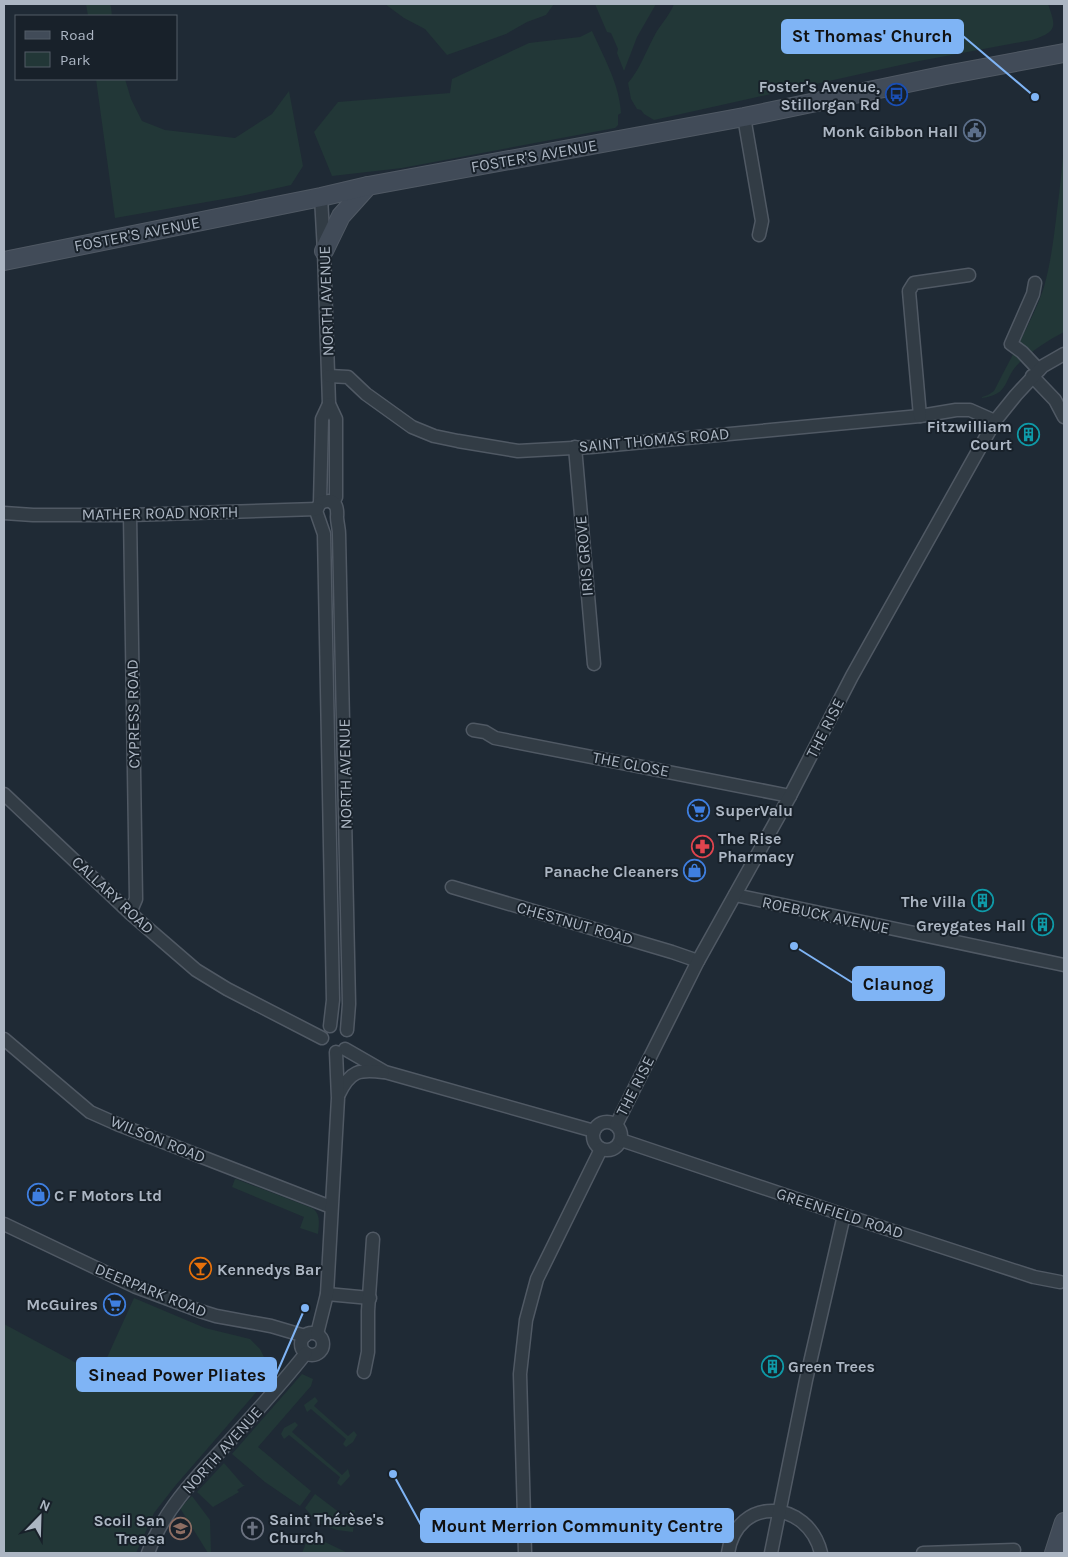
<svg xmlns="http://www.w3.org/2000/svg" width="1068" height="1557" viewBox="0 0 1068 1557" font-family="Karla,sans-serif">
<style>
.green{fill:#223737}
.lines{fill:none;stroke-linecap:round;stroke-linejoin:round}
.street-casing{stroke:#505964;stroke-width:15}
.secondary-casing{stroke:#505964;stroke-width:20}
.street{stroke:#323c45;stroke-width:12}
.secondary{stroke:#414b58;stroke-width:18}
.labels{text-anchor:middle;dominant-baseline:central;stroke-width:4;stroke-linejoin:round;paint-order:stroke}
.poi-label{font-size:16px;font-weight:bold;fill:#acb6c3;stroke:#18212a;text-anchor:end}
.street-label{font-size:16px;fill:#acb6c3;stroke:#18212a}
.leader{fill:none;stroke:#7fb4f5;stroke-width:2}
.callout-dot{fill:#7fb4f5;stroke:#18212a;stroke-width:2}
.callout{fill:#7fb4f5;stroke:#7fb4f5;stroke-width:2}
.callout-label{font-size:18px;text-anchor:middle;font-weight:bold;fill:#111}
</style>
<rect width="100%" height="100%" fill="#1f2a35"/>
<g class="green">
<polygon points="86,4 110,4 111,7 112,16 88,16"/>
<polygon points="385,4 554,4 546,15 527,22 506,34 447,55 425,29 404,18"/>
<polygon points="595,4 656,4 637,37 624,71 617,53 618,49 611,33 607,32"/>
<path d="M674,4H1048C1056,27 1058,31 1032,40L914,62L654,120L644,114L641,110L637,109L631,99L628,83C641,68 647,48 657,31C663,22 670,14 674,4Z"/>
<path d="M592,31C604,58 619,83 621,113L618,115V125L615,128L402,168L332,176L314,132L338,102L450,93L452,79L529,43L580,37Z"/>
<polygon points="96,79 125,79 131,99 142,121 165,130 235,138 272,114 289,91 303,166 291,185 241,196 115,218"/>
<path d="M1064,139V332C1048,340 1032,351 1019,363C1002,380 1011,394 982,398V397L988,395L994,391C1010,358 1033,321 1044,287C1051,262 1054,236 1057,211C1060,187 1063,163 1064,139Z"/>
<path d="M235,1179H236L312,1208C321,1214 319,1224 318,1234L300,1228L304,1217L232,1187Z"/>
<polygon points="134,1298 205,1328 250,1339 260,1349 268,1365 269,1373 266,1381 175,1486 154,1513 136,1553 4,1553 4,1324 95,1373 105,1362"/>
<polygon points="302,1374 313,1379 311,1386 258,1447 311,1491 300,1506 265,1482 232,1454"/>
<polygon points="315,1397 318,1401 314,1406 348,1436 354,1431 357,1435 353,1442 346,1447 343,1444 346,1439 311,1409 307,1412 304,1405"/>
<polygon points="295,1422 298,1425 292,1432 342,1475 348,1469 350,1476 341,1486 337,1483 340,1477 289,1435 284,1439 281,1434 284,1428"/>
<polygon points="224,1463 243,1485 245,1485 237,1490 239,1492 213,1507 197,1492"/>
<polygon points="315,1494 344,1516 351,1510 355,1510 353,1532 337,1530 318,1523 305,1508"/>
<polygon points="192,1496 210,1520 211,1553 208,1553 180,1508"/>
<polygon points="314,1541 325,1542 348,1553 302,1553 306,1543"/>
</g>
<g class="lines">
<defs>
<g id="street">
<polyline points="744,117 762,221 759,235"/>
<polyline points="321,197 324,251 329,404 336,419 336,497 333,503"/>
<polyline points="1035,283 1033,294 1011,344 1022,352 1039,370"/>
<polyline points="329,376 348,377 366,394 412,427 434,436 458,441 518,451 591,447 920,416 956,410 970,410 995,421"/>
<polyline points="1032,376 1055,400 1064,417"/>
<polyline points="329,404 322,419 320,503 316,511 324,534 333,1000 330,1026"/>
<polyline points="920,416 909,291 914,283 969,275"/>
<polyline points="575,447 594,664"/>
<path d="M320,503C334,497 338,505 337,517C337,522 339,528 339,534L349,1004L347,1030"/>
<polyline points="4,513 33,515 130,515 317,509"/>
<polyline points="130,515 136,899 130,913"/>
<polyline points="473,730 485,732 495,738 790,796"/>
<polyline points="4,794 130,913 196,970 227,989 322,1038"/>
<polyline points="452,887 672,952 698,961"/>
<polyline points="735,895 1064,965"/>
<polyline points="4,1039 90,1112 117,1124 331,1207"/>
<polyline points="345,1049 385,1072 594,1131"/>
<path d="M339,1094C350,1071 359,1069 383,1072"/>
<circle cx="607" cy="1136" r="14"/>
<polyline points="616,1125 698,961 790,796 852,676 973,460 995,421 1016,395 1043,366 1064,354"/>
<polyline points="621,1140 844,1215 1034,1277 1060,1282"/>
<polyline points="4,1224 136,1287 200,1311 216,1316 271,1326 305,1336"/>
<polyline points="327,1294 370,1298"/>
<circle cx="312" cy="1344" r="11"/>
<polyline points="317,1334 327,1294 338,1098 336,1052"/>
<polyline points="364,1372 368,1352 368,1311 373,1239"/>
<path d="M148,1553C163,1511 196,1477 226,1445C253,1415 281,1385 306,1353"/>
<polyline points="525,1553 520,1374 526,1320 537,1279 601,1149"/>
<path d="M728,1553C737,1495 808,1499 821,1553"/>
<polyline points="771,1553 806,1380 844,1215"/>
<polyline points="923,1553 1014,1550"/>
</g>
<g id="secondary">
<polyline points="324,251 341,216 368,186"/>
<polyline points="4,261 321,197 368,186 744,117 946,75 1064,53"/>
<polyline points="1054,1553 1064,1522"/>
</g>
</defs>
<use href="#street" class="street-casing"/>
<use href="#secondary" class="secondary-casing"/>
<use href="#street" class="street"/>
<use href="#secondary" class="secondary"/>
</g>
<defs>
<symbol id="bus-ring" viewBox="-11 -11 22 22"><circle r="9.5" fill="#18212a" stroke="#1a4fb4" stroke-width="1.5"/><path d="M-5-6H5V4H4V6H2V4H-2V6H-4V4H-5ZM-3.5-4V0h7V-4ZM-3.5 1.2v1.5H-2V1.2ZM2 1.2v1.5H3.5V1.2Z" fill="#1a4fb4"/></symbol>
<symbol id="civic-ring" viewBox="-11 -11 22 22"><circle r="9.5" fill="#18212a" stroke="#5c6f8a" stroke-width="1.5"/><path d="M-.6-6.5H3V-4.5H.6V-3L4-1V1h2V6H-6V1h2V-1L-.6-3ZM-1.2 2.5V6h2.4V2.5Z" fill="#5c6f8a"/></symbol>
<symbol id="building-ring" viewBox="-11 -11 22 22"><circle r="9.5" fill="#18212a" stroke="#0f9aa8" stroke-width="1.5"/><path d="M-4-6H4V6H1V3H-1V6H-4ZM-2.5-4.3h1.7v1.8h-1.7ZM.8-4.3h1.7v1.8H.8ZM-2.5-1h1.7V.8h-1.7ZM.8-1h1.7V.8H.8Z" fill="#0f9aa8"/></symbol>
<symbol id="supermarket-ring" viewBox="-11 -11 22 22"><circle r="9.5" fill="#18212a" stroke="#3f7fe0" stroke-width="1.5"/><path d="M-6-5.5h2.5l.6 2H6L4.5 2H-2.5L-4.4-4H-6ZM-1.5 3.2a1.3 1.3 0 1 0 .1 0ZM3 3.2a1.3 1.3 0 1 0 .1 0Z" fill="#3f7fe0"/></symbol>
<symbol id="pharmacy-ring" viewBox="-11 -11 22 22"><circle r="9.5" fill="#18212a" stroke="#e0444e" stroke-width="1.5"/><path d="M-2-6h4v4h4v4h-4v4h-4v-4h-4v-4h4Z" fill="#e0444e"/></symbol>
<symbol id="shop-ring" viewBox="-11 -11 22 22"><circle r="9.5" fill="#18212a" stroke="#3f7fe0" stroke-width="1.5"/><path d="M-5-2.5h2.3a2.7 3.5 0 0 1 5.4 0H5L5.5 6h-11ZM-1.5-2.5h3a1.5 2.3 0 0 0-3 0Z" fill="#3f7fe0"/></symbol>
<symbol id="bar-ring" viewBox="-11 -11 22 22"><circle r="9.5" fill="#18212a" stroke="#e8710a" stroke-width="1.5"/><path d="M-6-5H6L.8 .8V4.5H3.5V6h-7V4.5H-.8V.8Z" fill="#e8710a"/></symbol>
<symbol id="church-ring" viewBox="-11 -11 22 22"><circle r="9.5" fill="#18212a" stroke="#6b7280" stroke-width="1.5"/><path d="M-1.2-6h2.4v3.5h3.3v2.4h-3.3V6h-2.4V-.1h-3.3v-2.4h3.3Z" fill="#6b7280"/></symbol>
<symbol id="school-ring" viewBox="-11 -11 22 22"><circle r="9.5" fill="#18212a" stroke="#8d6e63" stroke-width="1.5"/><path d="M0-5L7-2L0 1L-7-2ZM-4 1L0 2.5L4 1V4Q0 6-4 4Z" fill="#8d6e63"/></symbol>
</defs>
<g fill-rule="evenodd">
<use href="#bus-ring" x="884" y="82" width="25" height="25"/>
<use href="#civic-ring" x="962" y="118" width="25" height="25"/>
<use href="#building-ring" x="1016" y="422" width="25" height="25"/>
<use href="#supermarket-ring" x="686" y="798" width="25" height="25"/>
<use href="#pharmacy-ring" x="690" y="834" width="25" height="25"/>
<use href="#shop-ring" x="682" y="858" width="25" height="25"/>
<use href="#building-ring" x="970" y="888" width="25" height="25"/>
<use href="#building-ring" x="1030" y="912" width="25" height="25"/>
<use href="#shop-ring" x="26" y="1182" width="25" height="25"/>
<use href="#bar-ring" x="188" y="1256" width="25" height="25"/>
<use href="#supermarket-ring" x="102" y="1292" width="25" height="25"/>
<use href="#building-ring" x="760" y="1354" width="25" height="25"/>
<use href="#church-ring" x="240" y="1516" width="25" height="25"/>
<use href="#school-ring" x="168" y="1516" width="25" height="25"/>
</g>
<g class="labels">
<g class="poi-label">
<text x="880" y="86">Foster's Avenue,<tspan x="880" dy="18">Stillorgan Rd</tspan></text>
<text x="958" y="131">Monk Gibbon Hall</text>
<text x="1012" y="426">Fitzwilliam<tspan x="1012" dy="18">Court</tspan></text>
<text x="715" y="810" text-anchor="start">SuperValu</text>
<text x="718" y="838" text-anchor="start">The Rise<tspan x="718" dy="18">Pharmacy</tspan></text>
<text x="679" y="871">Panache Cleaners</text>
<text x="966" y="901">The Villa</text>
<text x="1026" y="925">Greygates Hall</text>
<text x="54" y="1195" text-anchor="start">C F Motors Ltd</text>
<text x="217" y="1269" text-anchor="start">Kennedys Bar</text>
<text x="98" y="1304">McGuires</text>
<text x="788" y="1366" text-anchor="start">Green Trees</text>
<text x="269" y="1519" text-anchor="start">Saint Thérèse's<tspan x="269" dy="18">Church</tspan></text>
<text x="165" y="1520">Scoil San<tspan x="165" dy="18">Treasa</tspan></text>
</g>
<g class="street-label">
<text transform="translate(534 156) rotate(-10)">FOSTER'S AVENUE</text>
<text transform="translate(137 234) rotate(-11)">FOSTER'S AVENUE</text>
<text transform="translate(326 301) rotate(-92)">NORTH AVENUE</text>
<text transform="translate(654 440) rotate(-5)">SAINT THOMAS ROAD</text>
<text transform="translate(160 513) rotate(-1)">MATHER ROAD NORTH</text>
<text transform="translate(584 556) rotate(-95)">IRIS GROVE</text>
<text transform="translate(133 714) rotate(-91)">CYPRESS ROAD</text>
<text transform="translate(825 728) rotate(-63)">THE RISE</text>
<text transform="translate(631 764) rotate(11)">THE CLOSE</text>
<text transform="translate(345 774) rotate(-91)">NORTH AVENUE</text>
<text transform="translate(113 895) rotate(43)">CALLARY ROAD</text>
<text transform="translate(826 915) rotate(12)">ROEBUCK AVENUE</text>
<text transform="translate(575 923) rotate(16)">CHESTNUT ROAD</text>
<text transform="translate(635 1086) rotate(-63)">THE RISE</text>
<text transform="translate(158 1139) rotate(22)">WILSON ROAD</text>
<text transform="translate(840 1213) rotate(18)">GREENFIELD ROAD</text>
<text transform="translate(151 1290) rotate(22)">DEERPARK ROAD</text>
<text transform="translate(222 1450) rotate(-48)">NORTH AVENUE</text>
</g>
</g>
<path class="leader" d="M1035 97L963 36M794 946L853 983M305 1308L276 1375M393 1474L421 1525"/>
<g class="callout-dot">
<circle cx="1035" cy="97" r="5"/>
<circle cx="794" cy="946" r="5"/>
<circle cx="305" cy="1308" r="5"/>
<circle cx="393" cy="1474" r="5"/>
</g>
<g class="callout">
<rect x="782" y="20" width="181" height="33" rx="5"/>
<rect x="853" y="967" width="91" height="33" rx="5"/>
<rect x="77" y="1358" width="199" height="33" rx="5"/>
<rect x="421" y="1509" width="312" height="33" rx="5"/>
</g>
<g class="callout-label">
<text x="872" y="42">St Thomas' Church</text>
<text x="898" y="990">Claunog</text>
<text x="177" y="1381">Sinead Power Pliates</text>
<text x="577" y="1532">Mount Merrion Community Centre</text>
</g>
<rect width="1068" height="1557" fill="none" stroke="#acb6c3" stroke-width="10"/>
<rect x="15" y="15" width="162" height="65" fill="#18212a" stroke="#535d67"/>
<rect x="25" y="31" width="25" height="8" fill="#414b58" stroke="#535d67"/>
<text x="60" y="40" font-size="15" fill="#acb6c3">Road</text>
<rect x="25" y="52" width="25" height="15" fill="#223737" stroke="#535d67"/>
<text x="60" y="65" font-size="15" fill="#acb6c3">Park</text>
<g transform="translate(40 1517) rotate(23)" stroke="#18212a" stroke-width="4" paint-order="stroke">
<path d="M0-4L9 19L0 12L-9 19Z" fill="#acb6c3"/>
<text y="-8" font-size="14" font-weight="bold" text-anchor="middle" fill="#acb6c3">N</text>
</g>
</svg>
